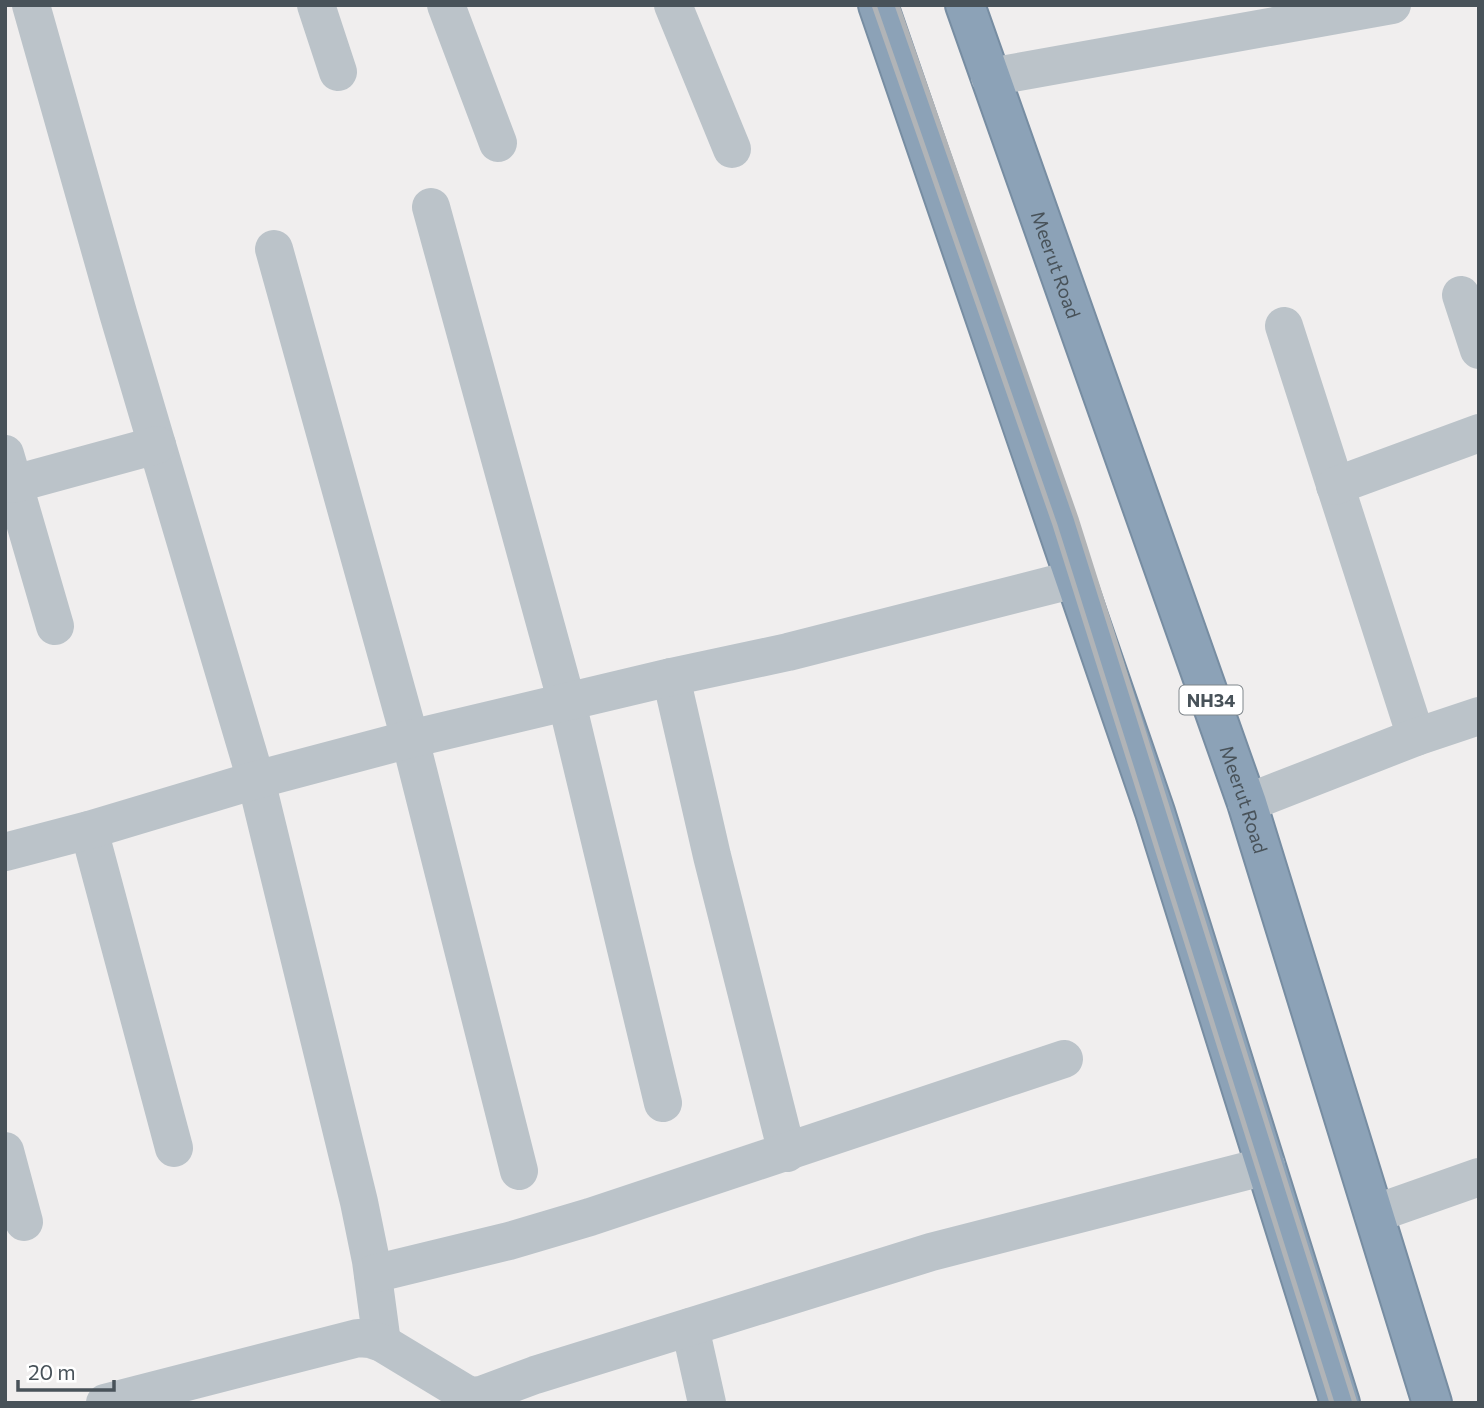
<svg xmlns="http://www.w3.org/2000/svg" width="1484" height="1408" viewBox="0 0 1484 1408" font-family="Commissioner,sans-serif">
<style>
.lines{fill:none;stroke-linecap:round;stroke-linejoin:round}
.highway-casing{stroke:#778da2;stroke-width:42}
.minor{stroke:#bbc3c9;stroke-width:38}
.highway{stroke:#8ca2b7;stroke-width:38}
.rail{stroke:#b1b4b7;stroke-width:5}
.labels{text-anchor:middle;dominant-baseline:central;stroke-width:5;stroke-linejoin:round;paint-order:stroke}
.shield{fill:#fff;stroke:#7f868b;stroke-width:2}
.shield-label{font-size:18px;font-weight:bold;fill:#485259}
.street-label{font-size:19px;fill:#485259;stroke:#fff}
</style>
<rect width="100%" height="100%" fill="#f0eeee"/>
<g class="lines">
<defs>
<g id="highway">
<polyline points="878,5 1155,812 1340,1403"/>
<path id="s1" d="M965,5L1247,803L1432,1403"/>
</g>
</defs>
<use href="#highway" class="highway-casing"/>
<g class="minor">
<polyline points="31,5 118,313 256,780 359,1202 371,1261 382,1343"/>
<polyline points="316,5 338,72"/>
<polyline points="446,5 498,143"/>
<polyline points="673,5 732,149"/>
<polyline points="990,77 1392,5"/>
<polyline points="431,207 567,703 663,1103"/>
<polyline points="274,249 410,739 519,1171"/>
<polyline points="1461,295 1479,350"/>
<polyline points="1284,326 1416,737"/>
<polyline points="5,454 55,626"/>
<polyline points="14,484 157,445"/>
<polyline points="1335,486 1479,433"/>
<polyline points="671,677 712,856 787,1153"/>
<polyline points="1247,803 1416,737 1479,716"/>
<polyline points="89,830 174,1148"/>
<polyline points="5,852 89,830 256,780 410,739 671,677 788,652 1075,579"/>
<polyline points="5,1151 24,1222"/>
<polyline points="1374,1214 1479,1177"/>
<polyline points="373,1274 509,1241 590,1217 1064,1059"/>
<polyline points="690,1327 707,1403"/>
<polyline points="105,1403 358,1338 370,1339 382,1343 463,1392 472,1396 481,1395 535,1375 931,1252 1266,1166"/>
</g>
<use href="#highway" class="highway"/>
<g class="rail">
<polyline points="874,5 1055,525 1332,1403"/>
<polyline points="897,5 1076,518 1355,1403"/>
</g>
</g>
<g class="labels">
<rect class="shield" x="1179.5" y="685.5" width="63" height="29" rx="5"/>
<g class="shield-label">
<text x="1211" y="700">NH34</text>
</g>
<g class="street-label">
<text stroke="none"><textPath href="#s1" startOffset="275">Meerut Road</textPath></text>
<text stroke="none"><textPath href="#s1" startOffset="842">Meerut Road</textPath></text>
</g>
</g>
<rect width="1484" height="1408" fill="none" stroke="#485259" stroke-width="14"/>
<path d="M18 1380v10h96v-10" fill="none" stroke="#485259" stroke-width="3.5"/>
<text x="28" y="1380" font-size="21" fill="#485259" stroke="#ffffff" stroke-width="5" paint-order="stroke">20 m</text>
</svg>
